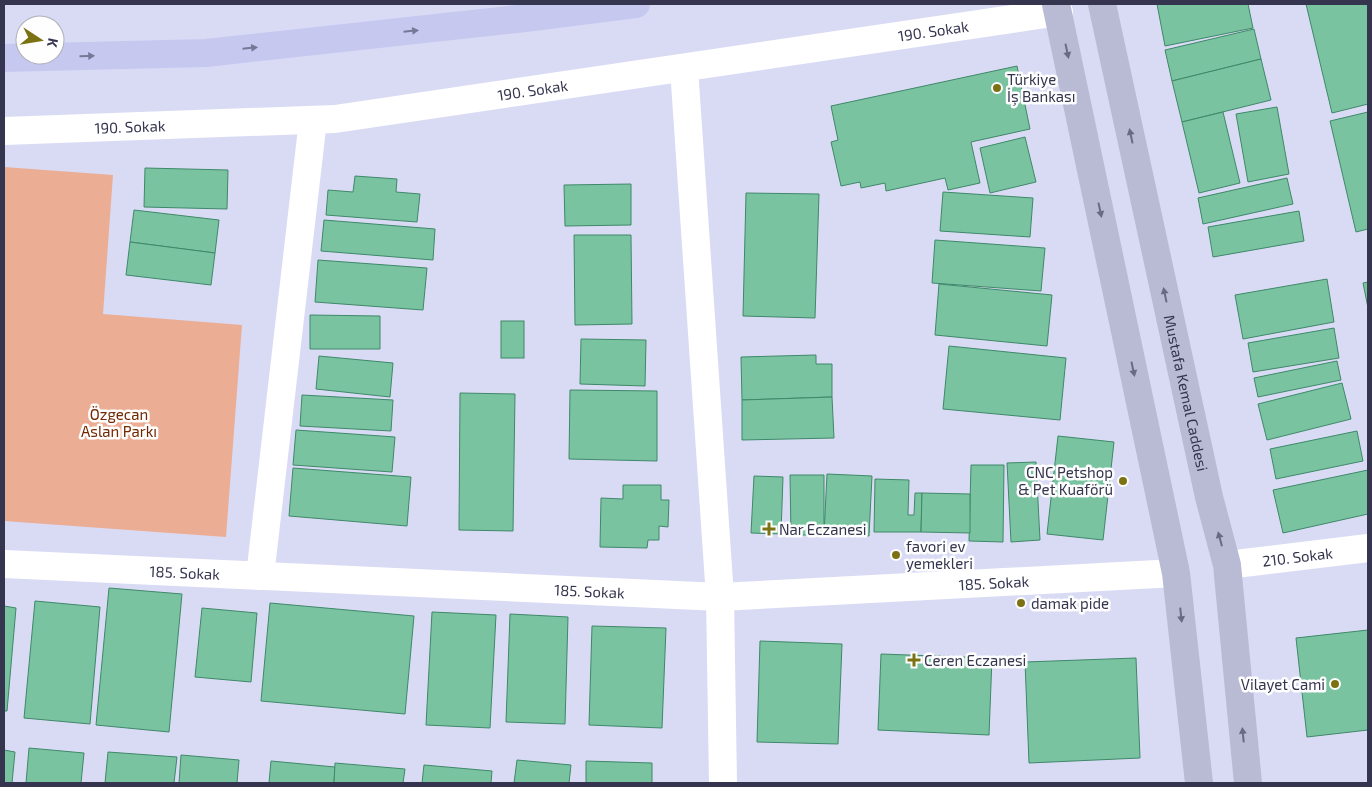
<svg xmlns="http://www.w3.org/2000/svg" width="1372" height="787" viewBox="0 0 1372 787" font-family="'Exo 2',sans-serif">
<style>
.green{fill:#ebad94}
.building{fill:#79c3a1;stroke:#3f8869}
.lines{fill:none;stroke-linecap:round;stroke-linejoin:round}
.minor{stroke:#fff;stroke-width:28}
.primary{stroke:#b9bad3;stroke-width:28}
.motorway{stroke:#c7c8f0;stroke-width:28}
.oneway{fill:#777797}
.oneway2{fill:#6a6a84}
.poi-dot{fill:#7b7214;stroke:#fefefe;stroke-width:2}
.labels{text-anchor:middle;dominant-baseline:central;stroke-width:5;stroke-linejoin:round;paint-order:stroke}
.street-label{font-size:15px;fill:#35354f;stroke:#fefefe}
.poi-label{font-size:15px;fill:#35354f;stroke:#fefefe;text-anchor:start}
.park-label{font-size:15px;fill:#722800;stroke:#fefefe}
</style>
<rect width="100%" height="100%" fill="#d9dbf5"/>
<polygon class="green" points="4,167 113,175 103,314 242,325 226,537 4,521"/>
<g class="building">
<polygon points="1157,4 1248,4 1253,28 1165,46"/>
<polygon points="1306,4 1368,4 1368,104 1332,113"/>
<polygon points="1254,29 1261,59 1172,81 1165,50"/>
<polygon points="1261,59 1271,100 1182,122 1172,81"/>
<polygon points="1017,66 1030,129 971,142 980,183 948,190 945,178 886,191 885,183 861,188 860,182 841,186 831,142 838,140 831,106"/>
<polygon points="1277,107 1289,174 1248,182 1236,114"/>
<polygon points="1223,112 1240,183 1199,193 1182,122"/>
<polygon points="1368,112 1368,229 1356,232 1330,121"/>
<polygon points="1025,137 1036,182 990,193 980,148"/>
<polygon points="145,168 228,170 227,209 144,207"/>
<polygon points="355,176 397,179 396,192 420,194 417,222 326,215 328,190 353,192"/>
<polygon points="1287,178 1293,204 1203,224 1198,198"/>
<polygon points="631,184 631,225 565,226 564,185"/>
<polygon points="943,192 1033,198 1030,237 940,231"/>
<polygon points="746,193 819,194 815,318 743,316"/>
<polygon points="134,210 219,220 215,253 130,242"/>
<polygon points="1299,211 1304,241 1213,257 1208,227"/>
<polygon points="324,220 435,229 433,260 321,251"/>
<polygon points="574,235 631,235 632,324 575,325"/>
<polygon points="935,240 1045,248 1041,291 932,283"/>
<polygon points="130,242 215,253 211,285 126,275"/>
<polygon points="318,260 427,268 423,310 315,302"/>
<polygon points="1327,279 1334,322 1243,339 1235,295"/>
<polygon points="1368,282 1368,308 1363,283"/>
<polygon points="939,284 1052,295 1047,346 935,335"/>
<polygon points="310,315 380,316 380,349 310,349"/>
<rect x="501" y="321" width="23" height="37"/>
<polygon points="1334,328 1339,358 1253,372 1248,343"/>
<polygon points="581,339 646,340 645,386 580,384"/>
<polygon points="949,346 1066,358 1060,420 943,409"/>
<polygon points="816,355 816,364 832,364 832,397 742,400 741,357"/>
<polygon points="319,356 393,363 390,397 316,389"/>
<polygon points="1337,361 1341,380 1258,397 1254,378"/>
<polygon points="1342,383 1351,419 1267,440 1258,404"/>
<polygon points="570,390 657,391 657,461 569,459"/>
<polygon points="460,393 515,394 513,531 459,530"/>
<polygon points="302,395 393,400 391,431 300,426"/>
<polygon points="832,397 834,438 742,440 742,400"/>
<polygon points="296,430 395,437 392,472 293,465"/>
<polygon points="1357,431 1363,461 1276,479 1270,449"/>
<polygon points="1058,436 1114,442 1103,540 1047,534"/>
<polygon points="1036,462 1040,540 1011,542 1007,463"/>
<polygon points="971,465 1004,465 1003,542 969,541"/>
<polygon points="293,468 411,477 407,526 289,516"/>
<polygon points="1368,470 1368,514 1283,533 1273,490"/>
<polygon points="827,474 872,476 869,536 824,535"/>
<polygon points="790,475 824,475 824,535 791,535"/>
<polygon points="754,476 783,477 781,534 751,533"/>
<polygon points="875,479 909,480 908,515 914,515 915,493 922,493 921,532 874,532"/>
<polygon points="623,485 661,485 661,500 669,500 668,527 659,526 659,540 648,540 647,548 600,547 601,498 623,499"/>
<polygon points="922,493 970,494 970,533 921,532"/>
<polygon points="109,588 182,594 169,732 96,725"/>
<polygon points="35,601 100,607 90,724 24,718"/>
<polygon points="270,603 414,616 405,714 261,701"/>
<polygon points="4,606 16,608 7,711 4,711"/>
<polygon points="202,608 257,613 251,682 195,677"/>
<polygon points="432,612 496,615 490,728 426,725"/>
<polygon points="510,614 568,617 565,724 506,722"/>
<polygon points="592,626 666,628 662,728 589,725"/>
<polygon points="1368,630 1368,730 1307,737 1296,638"/>
<polygon points="760,641 842,644 838,744 757,742"/>
<polygon points="881,654 992,658 989,735 878,730"/>
<polygon points="1136,658 1140,758 1029,763 1025,662"/>
<polygon points="29,748 84,753 81,783 26,783"/>
<polygon points="4,750 15,752 12,783 4,783"/>
<polygon points="108,752 177,757 174,783 105,783"/>
<polygon points="181,755 239,760 237,783 179,783"/>
<polygon points="517,760 571,765 569,783 514,783"/>
<polygon points="271,761 335,767 334,783 269,783"/>
<polygon points="586,761 652,763 652,783 586,783"/>
<polygon points="335,763 405,769 403,783 334,783"/>
<polygon points="424,765 492,771 491,783 422,783"/>
</g>
<g class="lines">
<g class="minor">
<polyline points="684,68 720,597 723,783"/>
<path id="s1" d="M4,131L335,119L1059,12"/>
<path id="s2" d="M4,564L720,597L1176,573"/>
<path id="s3" d="M1227,565L1368,548"/>
<polyline points="260,576 313,120"/>
</g>
<g class="primary">
<polyline points="1056,4 1176,573 1199,783"/>
<path id="s4" d="M1102,4L1209,497L1227,565L1248,783"/>
</g>
<polyline class="motorway" points="4,58 206,53 517,19 636,4"/>
</g>
<defs><path id="oneway-solid" d="M-6-.8H1V-3.2L6.5 0L1 3.2V.8H-6Z" transform="scale(1.25)"/></defs>
<g class="oneway">
<use href="#oneway-solid" transform="translate(411 31) rotate(-6)"/>
<use href="#oneway-solid" transform="translate(250 48) rotate(-6)"/>
<use href="#oneway-solid" transform="translate(87 56) rotate(-2)"/>
</g>
<g class="oneway2">
<use href="#oneway-solid" transform="translate(1067 51) rotate(78)"/>
<use href="#oneway-solid" transform="translate(1131 136) rotate(-102)"/>
<use href="#oneway-solid" transform="translate(1100 210) rotate(78)"/>
<use href="#oneway-solid" transform="translate(1165 295) rotate(-102)"/>
<use href="#oneway-solid" transform="translate(1133 369) rotate(78)"/>
<use href="#oneway-solid" transform="translate(1220 539) rotate(-105)"/>
<use href="#oneway-solid" transform="translate(1181 615) rotate(84)"/>
<use href="#oneway-solid" transform="translate(1243 735) rotate(-96)"/>
</g>
<g class="poi-dot">
<circle cx="997" cy="88" r="5"/>
<circle cx="1123" cy="481" r="5"/>
<path d="M766.5 521.5h5v5h5v5h-5v5h-5v-5h-5v-5h5z"/>
<circle cx="896" cy="555" r="5"/>
<circle cx="1021" cy="603" r="5"/>
<path d="M911.5 652.5h5v5h5v5h-5v5h-5v-5h-5v-5h5z"/>
<circle cx="1335" cy="684" r="5"/>
</g>
<g class="labels">
<g class="street-label">
<text stroke="none"><textPath href="#s1" startOffset="936">190. Sokak</textPath></text>
<text stroke="none"><textPath href="#s1" startOffset="531">190. Sokak</textPath></text>
<text stroke="none"><textPath href="#s1" startOffset="126">190. Sokak</textPath></text>
<text stroke="none"><textPath href="#s4" startOffset="398">Mustafa Kemal Caddesi</textPath></text>
<text stroke="none"><textPath href="#s3" startOffset="71">210. Sokak</textPath></text>
<text stroke="none"><textPath href="#s2" startOffset="181">185. Sokak</textPath></text>
<text stroke="none"><textPath href="#s2" startOffset="991">185. Sokak</textPath></text>
<text stroke="none"><textPath href="#s2" startOffset="586">185. Sokak</textPath></text>
</g>
<g class="poi-label">
<text x="1007" y="79">Türkiye<tspan x="1007" dy="17">İş Bankası</tspan></text>
<text x="1113" y="472" text-anchor="end">CNC Petshop<tspan x="1113" dy="17">&amp; Pet Kuaförü</tspan></text>
<text x="779" y="529">Nar Eczanesi</text>
<text x="906" y="546">favori ev<tspan x="906" dy="17">yemekleri</tspan></text>
<text x="1031" y="603">damak pide</text>
<text x="924" y="660">Ceren Eczanesi</text>
<text x="1325" y="684" text-anchor="end">Vilayet Cami</text>
</g>
<g class="park-label">
<text x="119" y="414">Özgecan<tspan x="119" dy="17">Aslan Parkı</tspan></text>
</g>
</g>
<rect width="1372" height="787" fill="none" stroke="#35354f" stroke-width="10"/>
<g transform="translate(40 40) rotate(102)"><circle r="24" fill="#fefefe" stroke="#aeaeb8"/>
<path d="M0-4L9 19L0 12L-9 19Z" fill="#7b7214"/>
<text y="-8" font-size="14" font-weight="bold" text-anchor="middle" fill="#35354f">K</text>
</g>
</svg>
